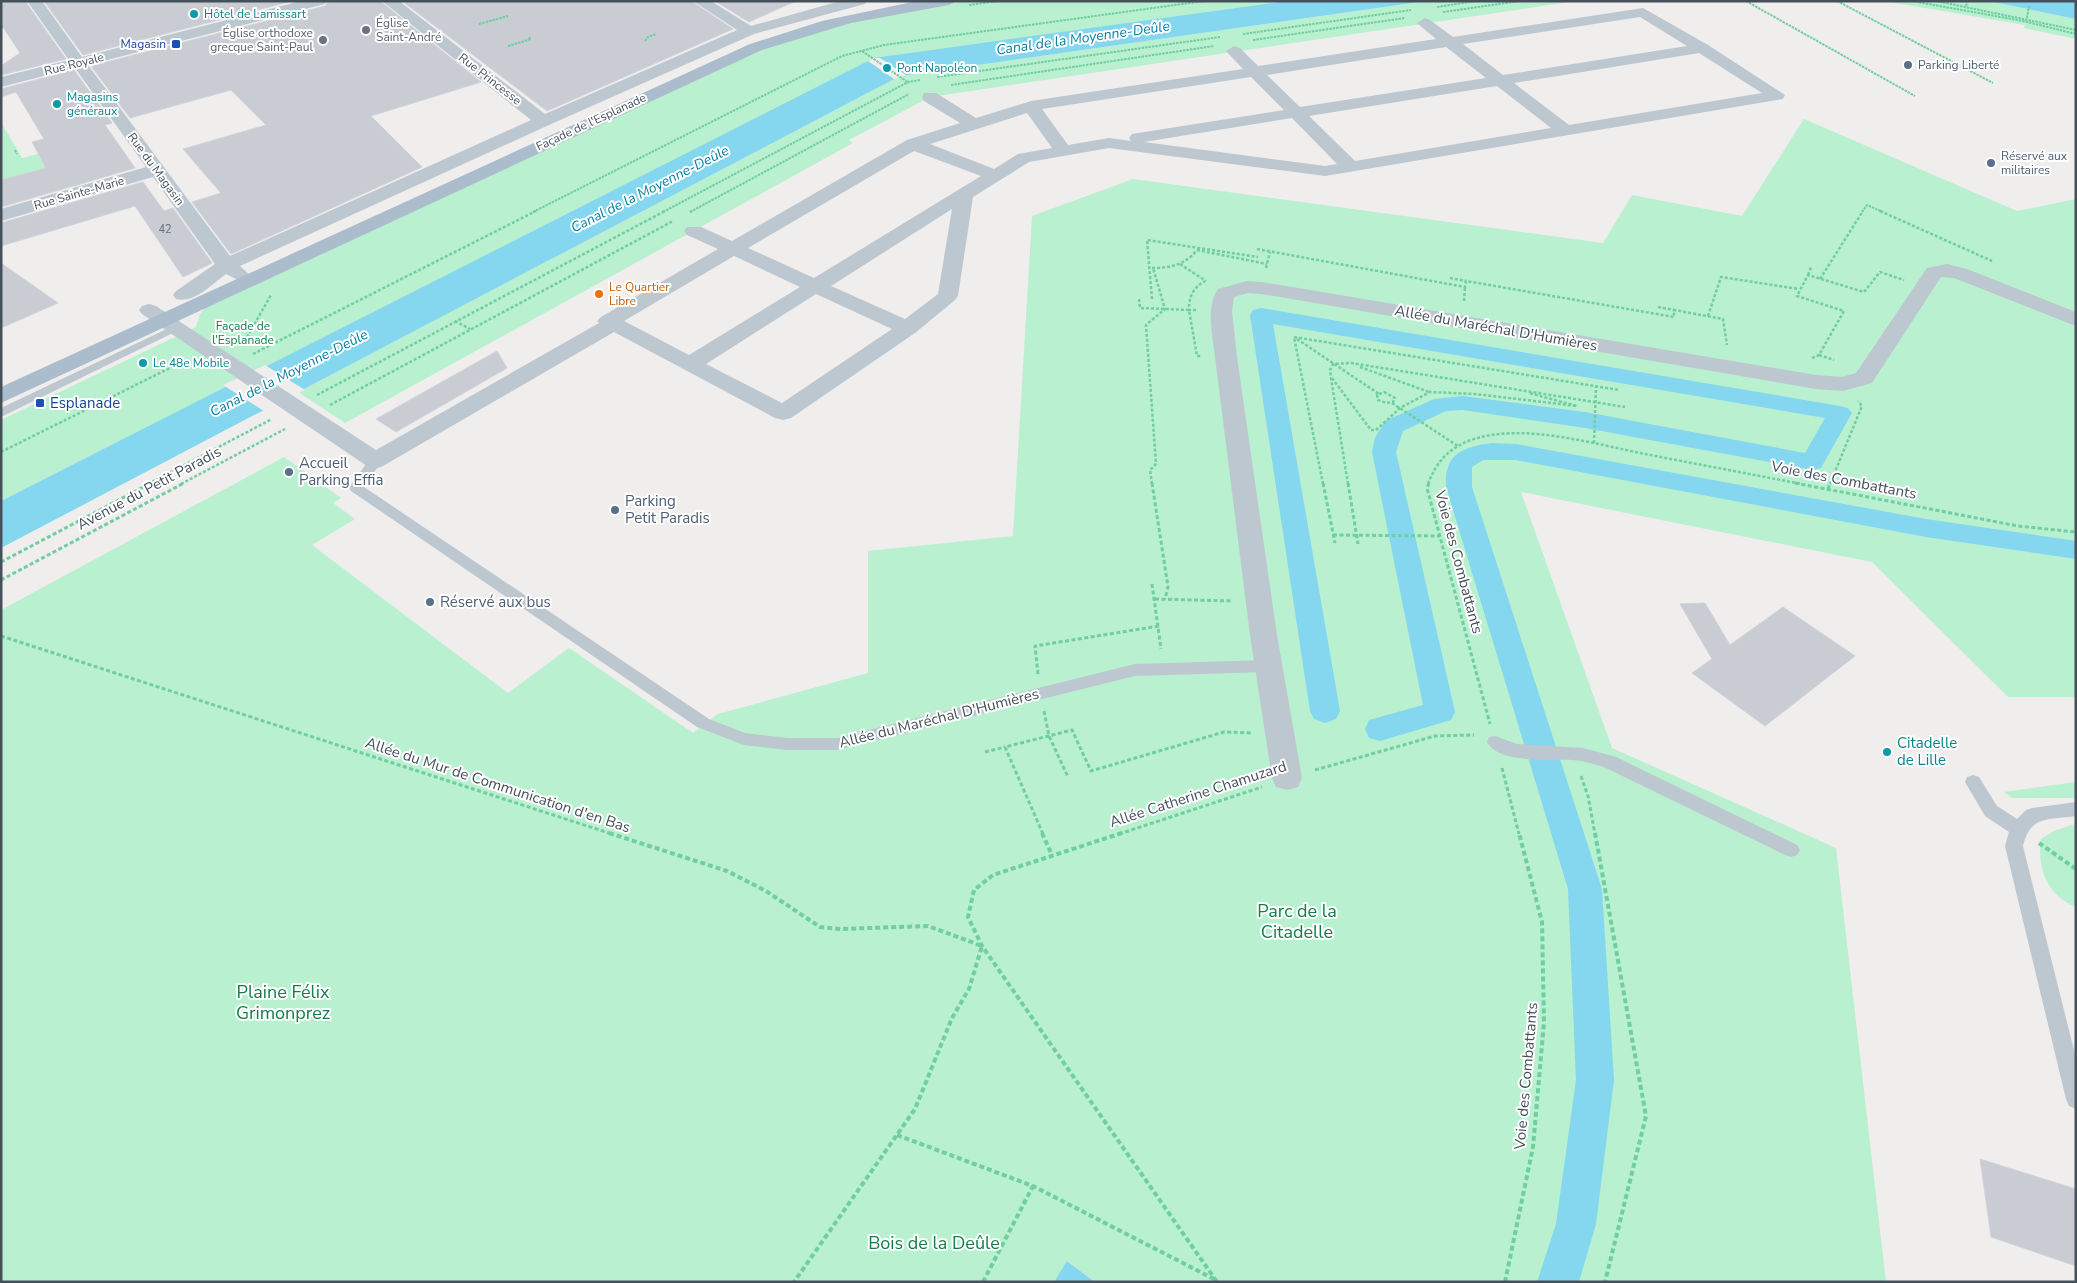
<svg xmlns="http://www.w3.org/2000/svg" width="2077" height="1283" viewBox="0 0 2077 1283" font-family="'Nunito Sans',sans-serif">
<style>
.green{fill:#b9f0cf}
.water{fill:#84d7ee}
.pier{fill:#f0eded}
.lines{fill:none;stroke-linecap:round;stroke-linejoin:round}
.canal{fill:#84d7ee;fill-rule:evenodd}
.building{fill:#c9ccd2;stroke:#d0d3d9}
.path-far3{stroke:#70cea1;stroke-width:2;stroke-dasharray:2.5 1;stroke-linecap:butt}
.path-far2{stroke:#70cea1;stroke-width:2.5;stroke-dasharray:3 2;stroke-linecap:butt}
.path-far1{stroke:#70cea1;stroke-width:3;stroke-dasharray:4 2.5;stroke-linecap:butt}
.path{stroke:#70cea1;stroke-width:4;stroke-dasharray:5 3;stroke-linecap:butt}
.lane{fill:#bdc7d0;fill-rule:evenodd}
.street{fill:#bdc7d0;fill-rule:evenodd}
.primary{fill:#abbccd;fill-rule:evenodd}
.culture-dot{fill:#0f9aa8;stroke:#fff;stroke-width:2}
.worship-dot{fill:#6b7280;stroke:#fff;stroke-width:2}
.transit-dot{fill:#1a4fb4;stroke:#fff;stroke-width:2}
.service-dot{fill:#5c6f8a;stroke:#fff;stroke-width:2}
.food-dot{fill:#e8710a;stroke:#fff;stroke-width:2}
.labels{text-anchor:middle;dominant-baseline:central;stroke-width:4;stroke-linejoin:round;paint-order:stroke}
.far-number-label{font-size:11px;fill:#666f79}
.far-culture-label{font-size:12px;fill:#0d838f;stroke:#fff;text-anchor:start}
.far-worship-label{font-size:12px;fill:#5b616d;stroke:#fff;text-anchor:start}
.far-transit-label{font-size:12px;fill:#164399;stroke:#fff;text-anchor:end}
.far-street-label{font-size:12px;fill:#45505b;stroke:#fff}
.far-service-label{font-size:12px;fill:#4e5e75;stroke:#fff;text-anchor:start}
.far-food-label{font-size:12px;fill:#c56008;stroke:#fff;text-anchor:start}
.far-park-label{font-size:12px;fill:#147d4a;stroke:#fff}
.far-water-label{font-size:14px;font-style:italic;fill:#0880a2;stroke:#fff}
.street-label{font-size:15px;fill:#45505b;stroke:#fff}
.transit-label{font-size:15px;fill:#164399;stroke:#fff;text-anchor:start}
.service-label{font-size:15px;fill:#4e5e75;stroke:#fff;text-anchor:start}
.culture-label{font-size:15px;fill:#0d838f;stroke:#fff;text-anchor:start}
.near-park-label{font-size:18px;fill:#147d4a;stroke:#fff}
</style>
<rect width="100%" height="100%" fill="#f0eded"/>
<g class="green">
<polygon points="966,1 1286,1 874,59 1,501 1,420 196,327 200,314 208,304 760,49 826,27 903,10"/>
<polygon points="1426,1 1576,1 930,97 849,140 853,143 345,423 298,392 900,76"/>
<polygon points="1884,1 1989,1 2076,19 2076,39 2024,28 2025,25"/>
<polygon points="1804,119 2017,211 2076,199 2076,697 2008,697 1872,562 1521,492 1612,748 1836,848 1886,1282 1095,1282 1068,1261 1054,1282 1,1282 1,610 284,457 341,498 333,503 355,519 312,545 508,693 569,648 693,733 718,714 868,673 868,551 1013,536 1032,216 1133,179 1603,243 1632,195 1742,216"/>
<polygon points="1,122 22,158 64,147 85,183 75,187 68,175 58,178 63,190 60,191 48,173 42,175 39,170 1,180"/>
<polygon points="2076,782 2076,798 2012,798 2004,792"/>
<path d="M2071,825L2076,826V907C2047,896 2037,868 2041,839L2054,831Z"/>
</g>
<g class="water">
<polygon points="1286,1 1426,1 900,76 1,548 1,501 874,58"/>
<polygon points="1989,1 2076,1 2076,19"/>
<polygon points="1067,1261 1095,1282 1054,1282"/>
</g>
<g class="pier">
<polygon points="874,58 880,58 906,75 894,79 868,61"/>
<polygon points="265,365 305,390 264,411 223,385"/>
</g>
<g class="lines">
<g class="canal">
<polygon points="1261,308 1840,406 1848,408 1852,413 1821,468 1812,470 1585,428 1463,410 1446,411 1403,431 1396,452 1455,712 1451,720 1380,741 1369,738 1365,729 1369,720 1423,705 1372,452 1375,438 1385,421 1434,399 1463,396 1585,412 1805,453 1825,418 1273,324 1340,711 1336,719 1325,723 1314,719 1310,711 1250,315 1253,310"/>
<path d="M1492,443L1516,444L1926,519L2076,541V559L1926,537L1516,460H1483L1472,467V487L1602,889L1614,1080L1596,1224L1579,1282H1537L1556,1224L1576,1080L1568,889L1446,487C1444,454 1462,447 1492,443Z"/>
</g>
</g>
<g class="building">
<polygon points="1,1 25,1 66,59 1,75 1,66 20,53 1,24"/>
<polygon points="44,1 292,1 83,55"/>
<polygon points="329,1 380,1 481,82 371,116 422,167 231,254 192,202 221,193 183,149 266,125 231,90 130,118 91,66 325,6"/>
<polygon points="402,1 691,1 733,29 547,111"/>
<polygon points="715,1 796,1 749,22"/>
<polygon points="74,70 112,123 105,125 135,168 1,207 1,180 46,168 32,142 44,139 16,92 1,97 1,89"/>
<polygon points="143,182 164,211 173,208 212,263 183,277 135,206 1,246 1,223"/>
<polygon points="1,263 58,303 1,328"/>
<polygon points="497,351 507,368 396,432 376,419"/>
<polygon points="1705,603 1730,645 1783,607 1855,656 1765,726 1692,673 1712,659 1680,604"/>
<polygon points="1980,1159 2076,1189 2076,1266 1991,1237"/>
</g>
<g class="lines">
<g class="path-far3">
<polyline points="1746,1 1915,96"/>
<polyline points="1837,1 1993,83"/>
<polyline points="1912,1 2023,21 2076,34"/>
<polyline points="1936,1 2076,30"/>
<polyline points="969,5 998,1"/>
<polyline points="1966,6 1968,1"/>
<polyline points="1437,7 1476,1"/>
<polyline points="1443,12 1520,1"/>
<polyline points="2027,18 2029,6"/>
<polyline points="479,24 508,16"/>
<polyline points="1,27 3,27"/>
<polyline points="1243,34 1411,10"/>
<polyline points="1253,40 1405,18"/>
<polyline points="645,41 648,37 656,34"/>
<polyline points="508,46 531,39 528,37"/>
<polyline points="862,51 909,83"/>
<polyline points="937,77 1220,37"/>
<polyline points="951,85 1214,46"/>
<polyline points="15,150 17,154"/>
<polyline points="533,212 842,56 884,45 1204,1"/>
<polyline points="663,212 908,82 920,80"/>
<polyline points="690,212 909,94"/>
<polyline points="1862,212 1867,205 1883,212"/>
</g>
<g class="path-far2">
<polyline points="1880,211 1992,261"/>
<polyline points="690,212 692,211"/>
<polyline points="1257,249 1465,287 1466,281 1674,317 1674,310 1723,319 1727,345"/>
<polyline points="1197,250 1267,264"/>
<polyline points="1180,264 1206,281"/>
<path d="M1152,268C1170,268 1185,265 1197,250"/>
<polyline points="1266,268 1270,252"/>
<polyline points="1808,275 1811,267"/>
<polyline points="1450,278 1466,281"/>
<polyline points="1820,279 1863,211"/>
<polyline points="1139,299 1140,308 1189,310 1197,356 1201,356"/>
<polyline points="1152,299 1147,240 1258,257"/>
<polyline points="1464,301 1465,287"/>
<polyline points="1658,307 1674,310"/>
<path d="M1196,310H1189C1189,296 1193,288 1205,281"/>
<polyline points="1708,316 1721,277 1799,289"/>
<polyline points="455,321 470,329"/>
<polyline points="1297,339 1379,394"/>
<polyline points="242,346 271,295"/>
<polyline points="253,354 536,211"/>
<polyline points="1819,355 1834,360"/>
<polyline points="1812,358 1819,355 1844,311 1797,296 1808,275 1864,292 1880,272 1904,280"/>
<polyline points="1360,367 1429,392"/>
<polyline points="1332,378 1371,430 1376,430 1400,408 1430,392 1475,394 1577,406 1529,393"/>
<polygon points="1384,392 1395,398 1393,402 1386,403 1378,400 1377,395"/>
<polyline points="317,395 665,211"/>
<polyline points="1392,403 1458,446"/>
<polyline points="330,405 673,221"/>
<polyline points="1594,443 1596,386"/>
<polyline points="1,452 186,360"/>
<polyline points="148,484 272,419"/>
<polyline points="181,484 285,429"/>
<polyline points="1152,484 1150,470 1156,464 1146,325 1165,309 1153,268"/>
<polyline points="1323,484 1294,337 1619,390"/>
<polyline points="1348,484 1331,378 1330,370 1333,364 1351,363 1625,407"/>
<path d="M1428,484C1436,462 1449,448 1471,440C1522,422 1594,444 1645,454C1697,464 1749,474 1802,484"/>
<polyline points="1830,484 1862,406 1858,401"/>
</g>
<g class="path-far1">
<polyline points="1152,483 1168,587 1165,599"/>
<polyline points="1323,483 1335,543"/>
<polyline points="1348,483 1358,544"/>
<polyline points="1429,483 1427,488 1490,724"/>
<polyline points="1795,483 2018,526 2076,532"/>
<polyline points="1828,489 1830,483"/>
<polyline points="1333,535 1440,536"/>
<polyline points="1,562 151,483"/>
<polyline points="1,580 184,483"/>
<polyline points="1152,584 1161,649"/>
<polyline points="1155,599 1233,601"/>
<polyline points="1,636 612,834"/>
<polyline points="1038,674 1035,646 1159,626"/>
<polyline points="1044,711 1049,736 1068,777"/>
<polyline points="985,752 1005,747"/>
<polyline points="1502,768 1519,834"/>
<polyline points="1315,770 1435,736 1474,735"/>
<polyline points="1581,776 1588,796 1595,834"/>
<polyline points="1043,834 1005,747 1072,730 1091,771 1224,732 1252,733"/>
<polyline points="1119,834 1262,787"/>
</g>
<g class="path">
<polyline points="609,833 727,871 766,891 820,927 841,929 928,926 982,946 969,989 952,1018 915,1109 794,1282"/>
<polyline points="1042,833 1052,855"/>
<polyline points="1122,833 993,875 974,890 968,917 982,946 1217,1282"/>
<polyline points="1595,833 1646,1116 1605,1282"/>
<polyline points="2039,843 2076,869"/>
<polyline points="897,1135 1033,1186 1214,1279"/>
<polyline points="983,1282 1033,1186"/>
<polyline points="1505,1282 1533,1147 1544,1022 1542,922 1519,833"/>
</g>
<g class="lane">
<polygon points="175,325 181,328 179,330 1,417 1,408"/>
<polygon points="375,457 382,461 364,487 709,719 745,733 787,738 837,738 1135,664 1267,660 1272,662 1275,666 1272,670 1267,672 1135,676 837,750 787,750 744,745 697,727 351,491 349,488 351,485 370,458"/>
<path d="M1495,736L1517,744L1583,748L1616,757L1797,845L1800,850L1797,855L1791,857L1785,855L1606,768C1595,764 1584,761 1572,760C1551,759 1498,764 1487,742L1489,737Z"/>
<path d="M1973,775L1979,777L1997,806L2017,819L2026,810L2032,808L2076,802V816C2049,820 2030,815 2023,846L2076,1058V1109L2069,1106L2066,1099L2005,846L2009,832L1985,816L1965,782L1967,777Z"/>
</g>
<g class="street">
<path d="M27,1H42L82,57L301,1H327L325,4L88,65L230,256L531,120L382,1H399L545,114L737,30L693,1H711L751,26L840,1H867L865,4L754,34L549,125L240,266L250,275L247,279L240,281L226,274C212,284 194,304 176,299L173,295L176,291L215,264L153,177L1,221V209L146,167L75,68L1,87V77L69,60Z"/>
<path d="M1643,8L1708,45L1785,95L1783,99L1777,100L1325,176L1109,148L1029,162L973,197L958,296L955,300L915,333L791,418L783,420L775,418L614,332L383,466L375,469L367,466L142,314L139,310L142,306L149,304L156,306L376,450L599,323L597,321L601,317L718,249L687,235L684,231L687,227H701L732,241L907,140L960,123L924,101L922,97L924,93H936L976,118L1031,101L1243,69L1226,51L1234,46L1240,48L1258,66L1436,39L1417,23L1425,18L1430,20L1453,37ZM1640,17L1687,46L1503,75L1463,44ZM1446,47L1486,78L1300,107L1267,75ZM1699,53L1762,93L1569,125L1514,83ZM1251,77L1284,110L1138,133L1132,134L1129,138L1131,141L1109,138L1068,145L1042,109ZM1497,86L1551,128L1355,161L1309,116ZM1027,113L1052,148L1018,154L994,169L930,144ZM1292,118L1337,164L1325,166L1144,142ZM914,151L981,176L814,278L748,248ZM952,209L938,294L905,319L831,286ZM734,256L800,287L689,355L624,321ZM816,294L892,329L782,403L706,364Z"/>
<path d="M1947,264L1967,269L2076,312V326L1954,278L1941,277L1872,383L1843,391L1816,389L1262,294L1248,293L1234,297L1232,311L1237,357L1277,635L1302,778L1298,787L1287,790L1276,787L1272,778L1250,635L1215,357C1213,337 1205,307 1218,289L1247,281L1262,282L1816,375L1842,377L1856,373L1927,268Z"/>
</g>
<polygon class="primary" points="917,1 956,1 949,5 851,23 762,50 1,403 1,387 750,44 822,21"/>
</g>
<g class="culture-dot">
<circle cx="194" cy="14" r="5"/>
<circle cx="887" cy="68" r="5"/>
<circle cx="57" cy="104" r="5"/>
<circle cx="143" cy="363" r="5"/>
<circle cx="1887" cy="752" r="5"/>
</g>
<g class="worship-dot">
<circle cx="366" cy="30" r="5"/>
<circle cx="323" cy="40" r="5"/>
</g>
<g class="transit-dot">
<rect x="171" y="39" width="10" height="10" rx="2.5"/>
<rect x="35" y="398" width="10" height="10" rx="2.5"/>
</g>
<g class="service-dot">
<circle cx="1908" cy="65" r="5"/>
<circle cx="1991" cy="163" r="5"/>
<circle cx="289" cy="472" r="5"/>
<circle cx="615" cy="510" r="5"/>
<circle cx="430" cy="602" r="5"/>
</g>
<circle class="food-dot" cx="599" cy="294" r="5"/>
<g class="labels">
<g class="far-number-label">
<text x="165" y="229">42</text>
</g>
<g class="far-culture-label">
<text x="204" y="14">Hôtel de Lamissart</text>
<text x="897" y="68">Pont Napoléon</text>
<text x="67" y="97">Magasins<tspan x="67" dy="14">généraux</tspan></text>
<text x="153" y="363">Le 48e Mobile</text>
</g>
<g class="far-worship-label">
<text x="376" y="23">Église<tspan x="376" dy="14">Saint-André</tspan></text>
<text x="313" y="33" text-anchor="end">Église orthodoxe<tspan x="313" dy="14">grecque Saint-Paul</tspan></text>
</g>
<g class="far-transit-label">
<text x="166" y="44">Magasin</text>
</g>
<g class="far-street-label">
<text transform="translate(74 64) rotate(-14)">Rue Royale</text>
<text transform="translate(490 79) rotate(38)">Rue Princesse</text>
<text transform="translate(591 122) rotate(-25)">Façade de l'Esplanade</text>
<text transform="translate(156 169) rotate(54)">Rue du Magasin</text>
<text transform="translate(79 193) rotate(-16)">Rue Sainte-Marie</text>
</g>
<g class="far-service-label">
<text x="1918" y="65">Parking Liberté</text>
<text x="2001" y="156">Réservé aux<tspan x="2001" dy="14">militaires</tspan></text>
</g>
<g class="far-food-label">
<text x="609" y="287">Le Quartier<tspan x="609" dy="14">Libre</tspan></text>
</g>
<g class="far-park-label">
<text x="243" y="326">Façade de<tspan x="243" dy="14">l'Esplanade</tspan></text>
</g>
<g class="far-water-label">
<text transform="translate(1083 38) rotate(-8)">Canal de la Moyenne-Deûle</text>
<text transform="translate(650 189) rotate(-27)">Canal de la Moyenne-Deûle</text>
<text transform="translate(289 373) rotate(-27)">Canal de la Moyenne-Deûle</text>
</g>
<g class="street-label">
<text transform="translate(1496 328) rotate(10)">Allée du Maréchal D'Humières</text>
<text transform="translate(1844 480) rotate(11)">Voie des Combattants</text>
<text transform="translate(149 488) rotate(-28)">Avenue du Petit Paradis</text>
<text transform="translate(1459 562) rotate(75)">Voie des Combattants</text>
<text transform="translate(939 718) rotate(-14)">Allée du Maréchal D'Humières</text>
<text transform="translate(498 785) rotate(18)">Allée du Mur de Communication d'en Bas</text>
<text transform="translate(1198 794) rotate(-18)">Allée Catherine Chamuzard</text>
<text transform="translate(1526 1076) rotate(-85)">Voie des Combattants</text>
</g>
<g class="transit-label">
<text x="50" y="403">Esplanade</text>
</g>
<g class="service-label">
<text x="299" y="463">Accueil<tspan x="299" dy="17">Parking Effia</tspan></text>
<text x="625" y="501">Parking<tspan x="625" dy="17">Petit Paradis</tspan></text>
<text x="440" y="602">Réservé aux bus</text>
</g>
<g class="culture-label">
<text x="1897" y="743">Citadelle<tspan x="1897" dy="17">de Lille</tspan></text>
</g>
<g class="near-park-label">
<text x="1297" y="911">Parc de la<tspan x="1297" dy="21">Citadelle</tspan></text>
<text x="283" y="992">Plaine Félix<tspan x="283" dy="21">Grimonprez</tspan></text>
<text x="934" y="1243">Bois de la Deûle</text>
</g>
</g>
<rect width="2077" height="1283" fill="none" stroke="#45505b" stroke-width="5"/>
</svg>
